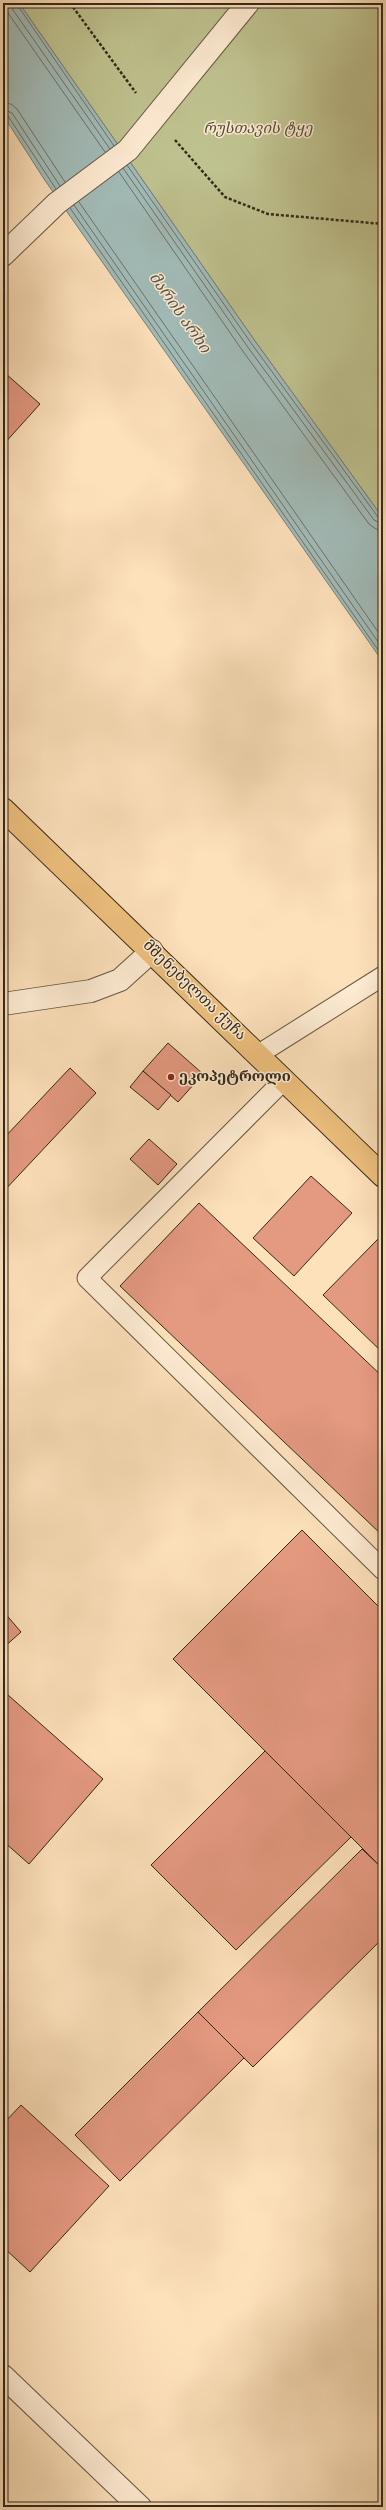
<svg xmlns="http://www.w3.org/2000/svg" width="386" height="2510" viewBox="0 0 386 2510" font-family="'Old Standard TT','Noto Serif Georgian',serif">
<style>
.green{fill:#bfc390;stroke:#787655}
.water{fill:#a2bcb9;stroke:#758179}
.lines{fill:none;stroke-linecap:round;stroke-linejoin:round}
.shore{stroke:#6a726a;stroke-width:1}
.building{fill:#e49981;stroke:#32281a}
.lane-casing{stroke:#655642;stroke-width:21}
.street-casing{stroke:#655642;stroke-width:24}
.primary-casing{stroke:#32281a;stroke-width:24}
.path{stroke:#32281a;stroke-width:2.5;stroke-dasharray:3 2;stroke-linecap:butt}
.lane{stroke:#feecd3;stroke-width:19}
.street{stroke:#feecd3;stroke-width:22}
.primary{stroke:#eec07e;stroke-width:22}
.poi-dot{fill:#8f2418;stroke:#feecd3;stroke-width:1.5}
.labels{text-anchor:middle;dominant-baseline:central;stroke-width:3;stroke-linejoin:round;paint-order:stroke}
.park-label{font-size:15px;font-style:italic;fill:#554f38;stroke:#feecd3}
.street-label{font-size:15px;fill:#32281a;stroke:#feecd3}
.poi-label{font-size:15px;font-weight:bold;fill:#32281a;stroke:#feecd3;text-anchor:start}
.water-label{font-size:16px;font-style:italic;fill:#54544a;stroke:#feecd3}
</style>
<rect width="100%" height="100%" fill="#fde1bb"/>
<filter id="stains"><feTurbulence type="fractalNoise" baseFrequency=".005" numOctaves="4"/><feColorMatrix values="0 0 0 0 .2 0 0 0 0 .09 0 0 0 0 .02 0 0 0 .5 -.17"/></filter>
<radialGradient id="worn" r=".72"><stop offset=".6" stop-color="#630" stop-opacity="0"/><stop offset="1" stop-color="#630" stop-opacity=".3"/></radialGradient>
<polygon class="green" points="19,3 383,3 383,518 255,341"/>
<polygon class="water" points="3,3 19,3 255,341 383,518 383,662 44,179 3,115"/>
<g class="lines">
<g class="shore">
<polyline points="5,3 8,13 105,152"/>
<polyline points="11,3 13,10 110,149"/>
<polyline points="16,3 114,146"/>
<polyline points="3,103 11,104 17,109 65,182"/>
<polyline points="3,109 12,113 60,186"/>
<polyline points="3,114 8,116 56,189"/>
<polyline points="127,165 251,343 378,517 383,519"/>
<polyline points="123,168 247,346 374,520 383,524"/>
<polyline points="119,172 242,350 369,524 376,529 383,530"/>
<polyline points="79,202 383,639"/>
<polyline points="74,205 383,649"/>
<polyline points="70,208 383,657"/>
</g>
</g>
<g class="building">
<polygon points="5,373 40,404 3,445 3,375"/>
<polygon points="168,1043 203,1074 178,1102 143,1071"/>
<polygon points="70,1068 96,1093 3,1192 3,1139"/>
<polygon points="143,1071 171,1095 158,1110 130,1087"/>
<polygon points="149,1139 177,1164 158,1185 130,1159"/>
<polygon points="311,1176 352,1213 294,1276 253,1238"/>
<polygon points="199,1203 383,1377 383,1536 120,1286"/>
<polygon points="378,1239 383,1244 383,1353 323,1295"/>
<polygon points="302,1530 383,1611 383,1869 173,1659"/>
<polygon points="3,1611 21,1632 3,1648"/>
<polygon points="8,1695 103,1779 29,1864 3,1841 3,1701"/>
<polygon points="265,1751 351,1837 236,1950 151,1865"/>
<polygon points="362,1849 383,1869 383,1938 253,2067 198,2012"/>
<polygon points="198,2012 244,2058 120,2181 75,2135"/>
<polygon points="21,2105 109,2186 30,2272 3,2247 3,2124"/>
</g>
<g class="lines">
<defs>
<g id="lane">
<polyline points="259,1054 383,976"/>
<polyline points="283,1081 87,1278 383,1570"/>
</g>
<g id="street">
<polyline points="3,255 57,203 128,150 248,3"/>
<polyline points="3,1004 91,991 120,980 152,951"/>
<polyline points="3,2376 140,2507"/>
</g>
<polyline id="primary" points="3,809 383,1176"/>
</defs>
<use href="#lane" class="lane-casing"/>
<use href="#street" class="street-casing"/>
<use href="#primary" class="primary-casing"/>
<g class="path">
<polyline points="70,3 136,93"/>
<polyline points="175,140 225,197 268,214 383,224"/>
</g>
<use href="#lane" class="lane"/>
<use href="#street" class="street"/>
<use href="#primary" class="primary"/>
</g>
<circle class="poi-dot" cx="171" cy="1077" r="4"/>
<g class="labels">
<g class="park-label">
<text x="258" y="129">რუსთავის ტყე</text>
</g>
<g class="street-label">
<text transform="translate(194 991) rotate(44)">მშენებელთა ქუჩა</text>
</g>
<g class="poi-label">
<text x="179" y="1077">ეკოპეტროლი</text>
</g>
<g class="water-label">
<text transform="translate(179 313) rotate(55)">მარის არხი</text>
</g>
</g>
<rect width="386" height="2510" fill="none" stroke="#fde1bb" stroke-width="16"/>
<rect x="4" y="4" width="378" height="2502" fill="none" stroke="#32281a" stroke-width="2"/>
<rect x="8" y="8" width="370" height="2494" fill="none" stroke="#32281a"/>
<rect width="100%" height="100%" filter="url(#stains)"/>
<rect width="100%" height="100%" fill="url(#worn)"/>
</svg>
